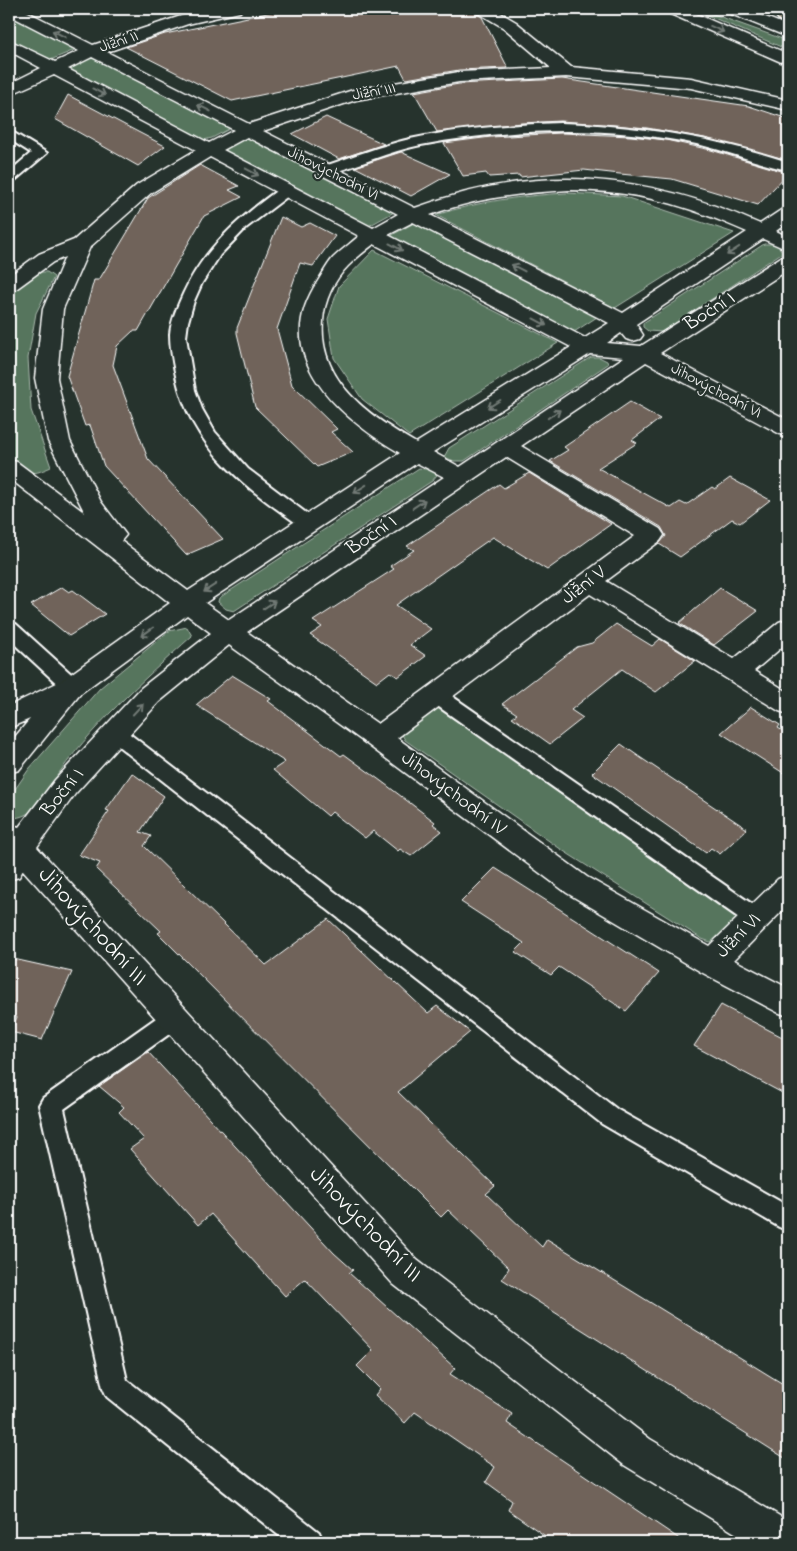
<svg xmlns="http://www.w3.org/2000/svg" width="797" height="1551" viewBox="0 0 797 1551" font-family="'Indie Flower',sans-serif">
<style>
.green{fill:#56745d;stroke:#aabaae}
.building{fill:#6f645a;stroke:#fff}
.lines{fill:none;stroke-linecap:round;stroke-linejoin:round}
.lane-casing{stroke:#fff;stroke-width:4}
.street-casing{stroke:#fff;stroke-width:3}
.secondary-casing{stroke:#fff;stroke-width:3}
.highway-casing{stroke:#fff;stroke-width:3}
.lane{fill:#26332d;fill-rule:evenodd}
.street{fill:#26332d;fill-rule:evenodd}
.secondary{fill:#26332d;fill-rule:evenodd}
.highway{fill:#716e59;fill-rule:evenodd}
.oneway{stroke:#727a76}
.labels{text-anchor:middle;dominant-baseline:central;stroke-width:4.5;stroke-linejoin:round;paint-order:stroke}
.far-street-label{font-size:16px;fill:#fff;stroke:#26332d}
.street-label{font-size:20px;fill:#fff;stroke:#26332d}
.near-street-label{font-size:24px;fill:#fff;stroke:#26332d}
</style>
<rect width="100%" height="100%" fill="#26332d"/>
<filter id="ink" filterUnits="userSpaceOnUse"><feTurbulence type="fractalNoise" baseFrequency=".02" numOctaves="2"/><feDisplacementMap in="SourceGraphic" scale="10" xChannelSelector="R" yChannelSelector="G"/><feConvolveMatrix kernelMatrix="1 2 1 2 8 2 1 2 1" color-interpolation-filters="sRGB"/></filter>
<g filter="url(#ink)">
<g class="green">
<polygon points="693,9 699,9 788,41 788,50"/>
<polygon points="9,14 77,49 48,61 9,40"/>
<polygon points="89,55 231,128 212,138 200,141 62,67"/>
<polygon points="243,137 251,138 396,211 367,227 222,152 221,149"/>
<path d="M566,193L622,196L734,233L615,308L436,215C480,201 521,196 566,193Z"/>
<polygon points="414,223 422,224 600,315 571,334 393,240 392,235"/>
<polygon points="764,244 776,244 783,252 662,332 648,331 643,327 643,323"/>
<polygon points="374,250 558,343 409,436 362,399 334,358 328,319 339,286"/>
<path d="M38,272H47L54,277L36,313L28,358L31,410L51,467C29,477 27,474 9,460V291L30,275Z"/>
<polygon points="591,357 599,357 607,361 608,364 464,461 454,461 444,457 449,448"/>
<polygon points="419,468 431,470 437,475 432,481 234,611 226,609 218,602 219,598"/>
<path d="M187,627L192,636C142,681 90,727 52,783C40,800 33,818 11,818L9,816V798L29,769L100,688L169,631Z"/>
<polygon points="432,708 443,708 736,915 736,921 713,943 702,939 562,850 405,740 400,731"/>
</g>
<g class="building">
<polygon points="287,9 473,9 475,13 482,17 508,68 459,70 406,79 399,66 232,101 126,47 165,34"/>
<polygon points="562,79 749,106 788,119 788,160 704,138 647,128 590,123 560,121 522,123 437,132 414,92 459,84"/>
<polygon points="68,95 138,132 165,146 138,166 55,119"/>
<polygon points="326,117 384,144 339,159 292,134"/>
<polygon points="561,133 631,136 666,140 711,150 788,173 758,205 672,179 620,174 584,170 520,177 519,175 489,177 486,173 463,176 444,143 491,137"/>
<polygon points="401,152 450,174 411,196 355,167"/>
<polygon points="200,165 239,186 229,190 242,197 204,216 138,331 133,331 117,346 113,365 148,459 223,539 186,555 104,466 90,425 85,426 67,376 94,280 99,280 148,198"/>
<polygon points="281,217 301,227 310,223 335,236 313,266 300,263 277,329 292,385 337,429 331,432 353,452 317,467 255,407 237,333 237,328"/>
<polygon points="630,402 660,419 632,440 637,443 598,468 671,508 680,502 686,505 712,487 715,489 730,478 770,500 740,523 732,519 680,557 659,544 666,536 661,527 550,461 568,450 564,447"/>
<polygon points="529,473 611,524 547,570 493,537 396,605 431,629 410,645 426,656 398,677 390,672 377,682 310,635 322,627 313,621 394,569 390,566 414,550 407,546 499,484 504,488"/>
<polygon points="62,587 69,592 73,590 105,614 69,636 31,605"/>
<polygon points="720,588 758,611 714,645 679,623"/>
<polygon points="616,624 652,646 660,639 695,661 656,692 622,669 571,710 583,718 550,744 512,717 517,714 502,704 577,647 592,643"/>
<polygon points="232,675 271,699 268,701 341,756 344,754 385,784 435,822 433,824 442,831 411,856 400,849 398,851 373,831 365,838 332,812 328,816 273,770 285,762 196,705"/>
<polygon points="751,707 780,725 778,728 788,734 788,776 721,733"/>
<polygon points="621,744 641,758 747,829 720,854 711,848 706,853 592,773"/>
<polygon points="132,773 164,796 140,832 151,836 144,846 266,965 328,919 428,1013 437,1006 470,1032 398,1092 495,1186 486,1194 542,1247 547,1239 788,1387 788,1460 502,1279 509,1268 448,1210 441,1217 158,933 161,931 96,869 100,863 79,855 109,811 106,810"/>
<polygon points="495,868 575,919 659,973 626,1011 559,967 551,975 515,952 524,943 461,902"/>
<polygon points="9,958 72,972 42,1040 11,1032 17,1017 9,1015"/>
<polygon points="721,1005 788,1040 788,1096 694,1046"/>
<polygon points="148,1052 334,1253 353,1270 349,1273 455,1368 450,1374 512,1414 507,1423 684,1542 554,1542 508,1510 512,1501 486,1482 495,1467 415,1412 405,1423 375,1395 380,1389 357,1366 373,1350 305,1279 285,1296 211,1214 198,1225 130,1149 144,1139 119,1112 124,1107 99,1086"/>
</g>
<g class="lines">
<defs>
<g id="lane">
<path d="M560,123C640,126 712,137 788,162V170C759,164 730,152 701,145C609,125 513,128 421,145C389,151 359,166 327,174L320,170L322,167C351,157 380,146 410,139C460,128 510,125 560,123Z"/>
<polygon points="9,130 47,153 14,181 9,182 9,172 31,153 9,139"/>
<path d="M287,186L294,190L292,193L246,228L220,255L202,283L194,301L188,322L186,337L195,390L202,409L215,432L248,469L314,519L317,523L314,527L308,529L302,527C275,508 248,489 225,465C201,440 183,410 176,376C173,363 170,348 170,334C171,321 177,307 183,294C204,248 241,216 282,187Z"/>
<polygon points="9,623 16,624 79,681 82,686 79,691 72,693 65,691 9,639"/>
<polygon points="436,688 443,690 765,913 768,919 765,925 757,928 749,925 429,700 426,695 429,690"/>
<polygon points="115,726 122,728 618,1110 788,1206 788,1231 779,1227 602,1124 108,738 105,733 108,728"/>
<polygon points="174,1008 182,1011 185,1018 182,1025 64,1109 127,1380 319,1532 323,1542 287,1542 107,1397 103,1388 39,1105 43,1098 166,1011"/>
</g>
<path id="street" d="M9,9H22L93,45L184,15L213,9H242L240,12L188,24L107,52L249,124L353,90L459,72L551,68L504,28L477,12L475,9H494L516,22L571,67L691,78L788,100V110L691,88L566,77L459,82L356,100L263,131L415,208C536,163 644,172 760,224L781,210L788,208V222L776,231L788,237V250L763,239L636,324L643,335L640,339L633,341L626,339L621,333L607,343L641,346L781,257L788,255V270L660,353L788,420V436L780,434L646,362L521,446L660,529L664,535L660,541L606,581L734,659L779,622L788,619V642L754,671L788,692V714L779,711L590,594L397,738L587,877L709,946L778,879L788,875V905L734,960L788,988V1016L777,1012L701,972L567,893L368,745L229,645L159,702L75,794L37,847L417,1260L650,1439L788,1521V1542H750L624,1465L393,1284L23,870L19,877L9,880V824L19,827L55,780L141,688L211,633L187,615L81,693L19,770L9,773V744L30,719L9,728V706L61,681L170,603L9,478V460L17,462L85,513L48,441L35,378L43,309L65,257L53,262L16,289L9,291V276L39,254L74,240L137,185L196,150L54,75L9,95V84L41,68L9,51V40L55,62L79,51L9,15ZM92,57L234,130L209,143L68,69ZM247,137L398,214L373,228L223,150ZM210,157L359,236C351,243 341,250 333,258C327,265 323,273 318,281C267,356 340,418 400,453L188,591L121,541L126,535L101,502L70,441L57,378L63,309L90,247L151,193ZM569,190C638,191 684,204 747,232L623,313L430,215C475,198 521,193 569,190ZM413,222L609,323L585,338L388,235ZM374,244L571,347L416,443C369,416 318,381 323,321C324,301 334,280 348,266C356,258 365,251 374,244ZM590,354L624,357L460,467L433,452ZM506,457L635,536L378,724L247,632ZM417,463L444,477L229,620L205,603Z"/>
<g id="secondary">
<polygon points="664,9 685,9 788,54 788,65 666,12"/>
<polygon points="724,9 745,9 788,26 788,37 726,12"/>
</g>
<polygon id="highway" points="770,9 787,9 788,25 782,23"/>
</defs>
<use href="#lane" class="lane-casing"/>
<use href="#street" class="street-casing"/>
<use href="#secondary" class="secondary-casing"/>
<use href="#highway" class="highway-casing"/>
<use href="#lane" class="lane"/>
<use href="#street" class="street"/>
<use href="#secondary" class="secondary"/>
<use href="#highway" class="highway"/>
</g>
<defs><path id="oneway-shaft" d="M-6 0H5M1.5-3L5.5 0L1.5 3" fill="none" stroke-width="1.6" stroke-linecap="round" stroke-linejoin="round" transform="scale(1.25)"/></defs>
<g class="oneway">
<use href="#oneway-shaft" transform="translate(717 29) rotate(24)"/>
<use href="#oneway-shaft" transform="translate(59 34) rotate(-153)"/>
<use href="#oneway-shaft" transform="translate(99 92) rotate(28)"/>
<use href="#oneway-shaft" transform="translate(204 108) rotate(-153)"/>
<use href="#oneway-shaft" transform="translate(252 172) rotate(28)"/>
<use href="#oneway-shaft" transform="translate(396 247) rotate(28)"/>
<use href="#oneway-shaft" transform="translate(733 251) rotate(147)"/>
<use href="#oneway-shaft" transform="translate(518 268) rotate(-153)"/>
<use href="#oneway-shaft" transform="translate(540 322) rotate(28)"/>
<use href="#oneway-shaft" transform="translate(494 404) rotate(148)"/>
<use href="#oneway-shaft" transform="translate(554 414) rotate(-34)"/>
<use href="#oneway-shaft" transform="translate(360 489) rotate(147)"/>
<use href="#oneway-shaft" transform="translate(419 504) rotate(-34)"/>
<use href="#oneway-shaft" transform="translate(210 588) rotate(147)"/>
<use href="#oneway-shaft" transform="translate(269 605) rotate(-34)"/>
<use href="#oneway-shaft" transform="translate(147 632) rotate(144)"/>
<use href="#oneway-shaft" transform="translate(138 709) rotate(-47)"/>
</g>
</g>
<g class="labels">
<g class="far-street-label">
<text transform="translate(119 42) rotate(-18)">Jižní II</text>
<text transform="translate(374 92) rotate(-10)">Jižní III</text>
<text transform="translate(333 174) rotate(27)">Jihovýchodní VI</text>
<text transform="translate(716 391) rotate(28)">Jihovýchodní VI</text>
</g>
<g class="street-label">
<text transform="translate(710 312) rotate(-32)">Boční I</text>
<text transform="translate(372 536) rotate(-34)">Boční I</text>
<text transform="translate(584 586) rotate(-37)">Jižní V</text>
<text transform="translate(63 793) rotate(-51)">Boční I</text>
<text transform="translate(453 794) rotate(37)">Jihovýchodní IV</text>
<text transform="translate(739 936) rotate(-45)">Jižní VI</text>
</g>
<g class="near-street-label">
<text transform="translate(92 927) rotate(48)">Jihovýchodní III</text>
<text transform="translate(365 1225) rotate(46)">Jihovýchodní III</text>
</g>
</g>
<rect width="797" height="1551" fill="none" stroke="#26332d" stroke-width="30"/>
<rect x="15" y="15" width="767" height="1521" fill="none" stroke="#fff" stroke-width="2" filter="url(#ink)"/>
</svg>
